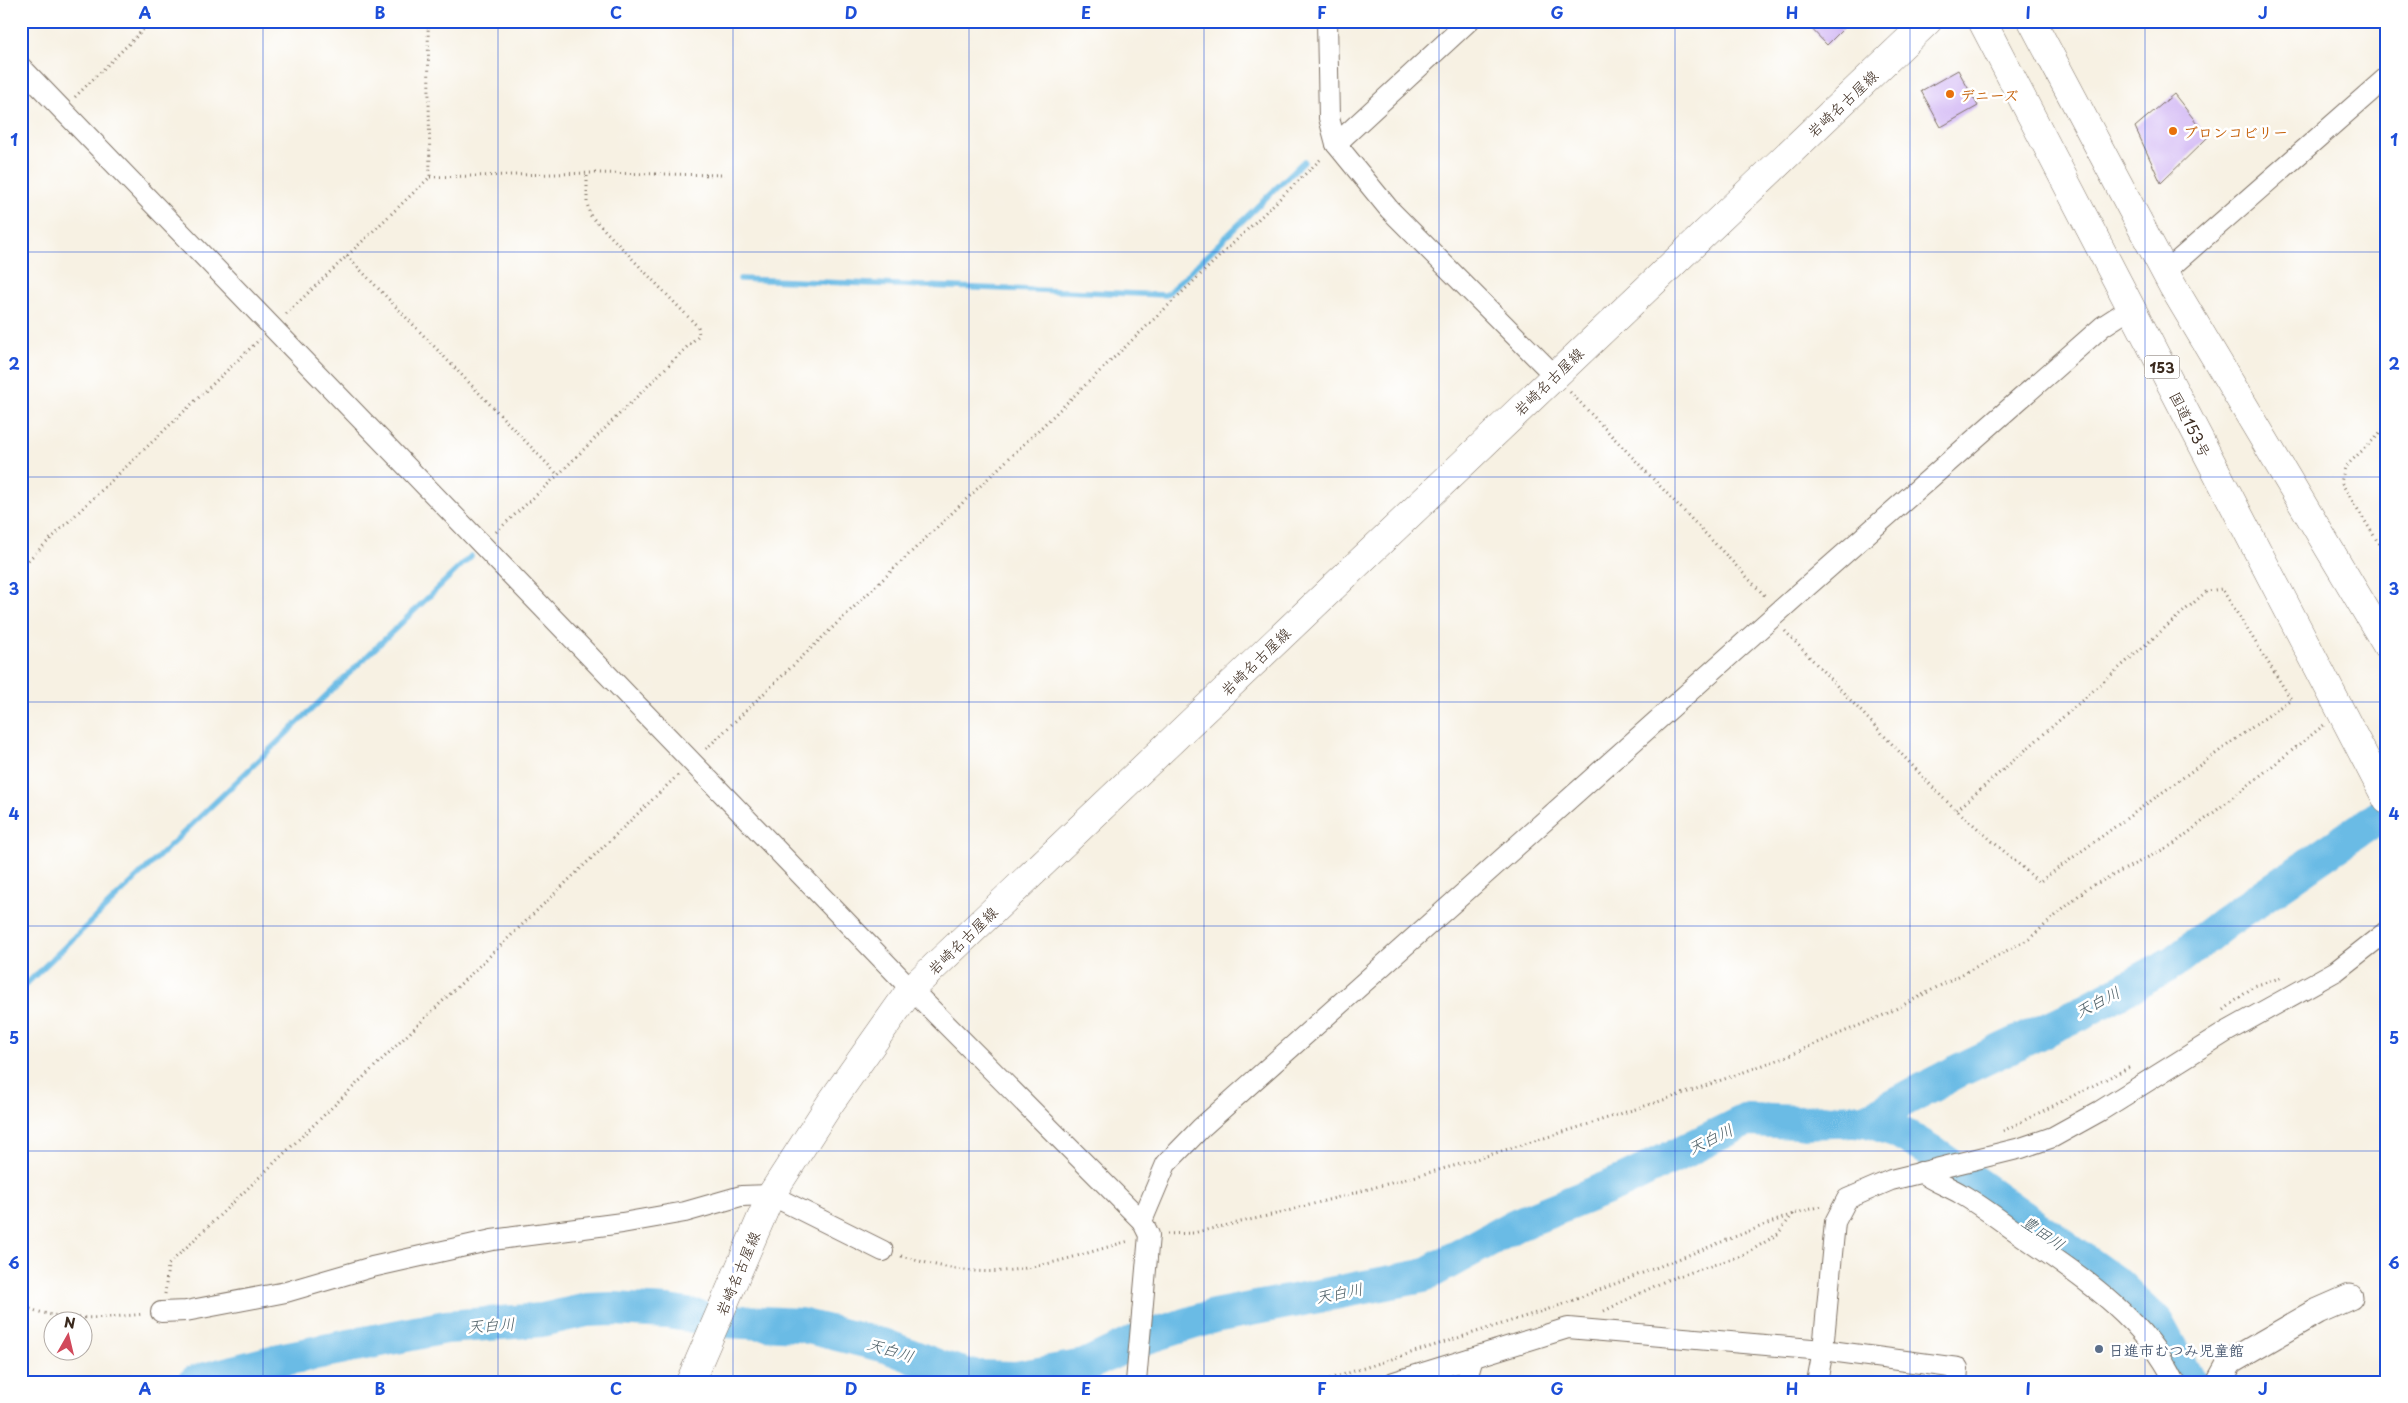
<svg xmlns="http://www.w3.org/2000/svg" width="2408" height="1403" viewBox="0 0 2408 1403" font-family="'Playpen Sans','Klee One',sans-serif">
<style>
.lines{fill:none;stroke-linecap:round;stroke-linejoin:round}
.stream{stroke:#6abbe5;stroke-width:5.5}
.river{stroke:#6abbe5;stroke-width:34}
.building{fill:#ccaef3}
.minor-casing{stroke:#7d7063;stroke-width:22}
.tertiary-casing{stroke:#7d7063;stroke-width:27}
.secondary-casing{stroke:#7d7063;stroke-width:29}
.trunk-casing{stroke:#7d7063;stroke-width:29}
.path{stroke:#7d7063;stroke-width:3;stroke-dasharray:1 4;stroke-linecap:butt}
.minor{stroke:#fff;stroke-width:20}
.tertiary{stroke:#fff;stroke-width:25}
.secondary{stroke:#fff;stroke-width:28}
.trunk{stroke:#fff;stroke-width:28}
.grid{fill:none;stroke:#1d4ed8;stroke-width:1;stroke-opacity:0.55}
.food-dot{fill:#e8710a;stroke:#fff;stroke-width:2}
.service-dot{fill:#5c6f8a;stroke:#fff;stroke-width:2}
.labels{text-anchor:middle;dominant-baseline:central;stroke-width:5;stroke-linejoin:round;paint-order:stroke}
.shield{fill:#fff;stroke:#766a62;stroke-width:1}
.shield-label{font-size:14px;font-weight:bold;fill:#3b2a1e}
.food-label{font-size:15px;font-weight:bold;fill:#c56008;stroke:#fff;text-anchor:start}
.street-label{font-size:15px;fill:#3b2a1e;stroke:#fff}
.service-label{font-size:15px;font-weight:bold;fill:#4e5e75;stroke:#fff;text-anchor:start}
.water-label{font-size:16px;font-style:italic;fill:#4b5d64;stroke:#fff}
.neatline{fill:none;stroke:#1d4ed8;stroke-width:2}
.grid-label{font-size:16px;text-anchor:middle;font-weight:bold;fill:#1d4ed8}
</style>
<rect width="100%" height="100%" fill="#fff"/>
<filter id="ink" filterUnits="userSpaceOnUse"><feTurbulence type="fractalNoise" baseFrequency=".02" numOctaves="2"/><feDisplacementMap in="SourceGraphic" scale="10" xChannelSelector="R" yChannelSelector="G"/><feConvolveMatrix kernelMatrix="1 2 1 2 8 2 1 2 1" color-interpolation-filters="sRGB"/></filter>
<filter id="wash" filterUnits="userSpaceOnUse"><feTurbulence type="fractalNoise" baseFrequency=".0096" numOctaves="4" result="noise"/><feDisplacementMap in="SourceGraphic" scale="20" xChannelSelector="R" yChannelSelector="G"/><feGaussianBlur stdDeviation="1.12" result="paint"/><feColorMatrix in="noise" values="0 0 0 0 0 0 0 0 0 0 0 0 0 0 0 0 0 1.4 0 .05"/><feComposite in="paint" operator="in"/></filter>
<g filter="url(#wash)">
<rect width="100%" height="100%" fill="#f7f1e3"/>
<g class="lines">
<g class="stream">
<polyline points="740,279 1166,295 1304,161"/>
<polyline points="21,989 471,556"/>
</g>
<g class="river">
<polyline points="1866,1120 1897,1131 1929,1150 2117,1284 2157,1323 2189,1382"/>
<polyline points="195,1382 284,1359 446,1327 542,1320 587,1310 613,1309 668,1312 725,1321 800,1325 886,1346 940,1367 974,1377 1016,1378 1084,1366 1141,1339 1214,1316 1423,1276 1516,1225 1624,1181 1747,1120 1800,1122 1866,1120 1958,1071 2081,1013 2174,962 2224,923 2387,811"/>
</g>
</g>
<g id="blocks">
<g class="building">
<polygon points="1804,21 1824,22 1851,21 1827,45"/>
<polygon points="1958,70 1978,106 1941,127 1921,91"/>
<polygon points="2174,94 2208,137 2161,183 2135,127"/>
</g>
</g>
</g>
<g filter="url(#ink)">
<use href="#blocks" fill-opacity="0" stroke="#7d7063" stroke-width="1"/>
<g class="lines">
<defs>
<g id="minor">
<polyline points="1327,21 1329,118 1336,144 1389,209 1554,375"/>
<polyline points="21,67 911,989 1142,1221 1149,1235 1136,1382"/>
<polyline points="1336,144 1469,21"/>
<polyline points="2165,272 2387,77"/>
<path d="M1921,1172C1934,1182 1948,1186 1961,1194C1982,1206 2002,1222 2021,1235C2080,1276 2143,1316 2175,1382"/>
<polyline points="1142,1221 1166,1164 1201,1128 1793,599 2103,326 2131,308"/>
<polyline points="161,1312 186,1311 286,1292 372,1267 492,1240 622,1223 685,1212 741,1196 771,1195 883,1251"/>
<polyline points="1394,1382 1568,1328 1823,1350 1958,1368 1957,1382"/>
<polyline points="1466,1382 1473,1358"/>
<polyline points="1817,1382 1823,1350 1835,1222 1847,1199 1891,1180 2021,1148 2053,1137 2100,1111 2226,1032 2336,971 2387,931"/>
</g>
<polyline id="tertiary" points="2219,1382 2230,1362 2318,1311 2350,1297"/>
<polyline id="secondary" points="690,1382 771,1195 829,1105 911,989 1928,21"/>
<g id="trunk">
<polyline points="1982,21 2387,800"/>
<polyline points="2032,21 2172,285 2387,646"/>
</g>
</defs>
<use href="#minor" class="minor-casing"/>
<use href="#tertiary" class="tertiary-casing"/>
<use href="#secondary" class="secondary-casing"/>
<use href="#trunk" class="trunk-casing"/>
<g class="path">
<polyline points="75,97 143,30 160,21"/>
<polyline points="430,177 595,173 725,175"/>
<polyline points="347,256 558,475"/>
<polyline points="286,314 430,177 428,21"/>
<polyline points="1570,392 1766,597"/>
<polyline points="2387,427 2345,467 2341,482 2387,557"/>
<polyline points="496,532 558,475 699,335 698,327 590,215 587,203 587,175"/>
<polyline points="21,567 260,339"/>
<polyline points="1785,631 1943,798 2039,882 2291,699 2222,589 2207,591 1957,810"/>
<polyline points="706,749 1322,158"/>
<polyline points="2224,1010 2254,986 2283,977"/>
<polyline points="2003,1131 2132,1066"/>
<polyline points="1167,1234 1193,1233 1280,1213 1457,1165 1586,1125 1688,1092 1780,1059 1886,1014 2029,939 2086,889 2174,844 2324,725"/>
<path d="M901,1256C933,1265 968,1274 1002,1271C1045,1268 1088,1252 1129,1241"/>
<polyline points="165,1294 168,1265 678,775"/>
<path d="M21,1305C58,1323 104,1318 144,1314"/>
<polyline points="1604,1311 1667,1280 1744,1255 1778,1234 1793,1214"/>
<polyline points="630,1382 669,1378"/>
<polyline points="1320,1382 1561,1305 1793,1214 1822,1206"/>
</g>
<use href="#minor" class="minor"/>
<use href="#tertiary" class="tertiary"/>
<use href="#secondary" class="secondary"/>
<use href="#trunk" class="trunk"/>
</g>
</g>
<path class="grid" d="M263,21V1382M498,21V1382M733,21V1382M969,21V1382M1204,21V1382M1439,21V1382M1675,21V1382M1910,21V1382M2145,21V1382M21,252H2387M21,477H2387M21,702H2387M21,926H2387M21,1151H2387"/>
<g class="food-dot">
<circle cx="1950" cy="94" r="5"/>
<circle cx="2173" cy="131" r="5"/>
</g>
<circle class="service-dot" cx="2099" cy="1349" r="5"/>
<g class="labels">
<rect class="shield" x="2144.5" y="355.5" width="35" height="23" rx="4"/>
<g class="shield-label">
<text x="2162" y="367">153</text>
</g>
<g class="food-label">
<text x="1960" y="94">デニーズ</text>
<text x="2183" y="131">ブロンコビリー</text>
</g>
<g class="street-label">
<text transform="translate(1842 103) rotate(-43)">岩崎名古屋線</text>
<text transform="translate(1548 381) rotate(-44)">岩崎名古屋線</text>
<text transform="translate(2191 424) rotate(63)">国道153号</text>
<text transform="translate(1255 661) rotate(-44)">岩崎名古屋線</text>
<text transform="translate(962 940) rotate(-44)">岩崎名古屋線</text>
<text transform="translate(737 1273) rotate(-67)">岩崎名古屋線</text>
</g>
<g class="service-label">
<text x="2109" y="1349">日進市むつみ児童館</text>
</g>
<g class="water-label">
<text transform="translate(2097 1001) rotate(-27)">天白川</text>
<text transform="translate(1710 1138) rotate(-26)">天白川</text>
<text transform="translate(2044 1232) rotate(35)">豊田川</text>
<text transform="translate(1339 1292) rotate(-11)">天白川</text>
<text transform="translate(491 1324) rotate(-4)">天白川</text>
<text transform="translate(891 1349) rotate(17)">天白川</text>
</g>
</g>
<rect width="2408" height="1403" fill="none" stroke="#fff" stroke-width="55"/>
<g transform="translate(68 1336) rotate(8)"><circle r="24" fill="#ffffff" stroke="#b1aaa5"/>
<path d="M0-4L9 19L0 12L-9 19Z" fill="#d1495b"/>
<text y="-8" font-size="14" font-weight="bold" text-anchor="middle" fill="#3b2a1e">N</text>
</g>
<rect x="28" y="28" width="2352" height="1348" class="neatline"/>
<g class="grid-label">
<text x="145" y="19">A</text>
<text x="380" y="19">B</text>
<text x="616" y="19">C</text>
<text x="851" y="19">D</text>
<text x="1086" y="19">E</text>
<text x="1322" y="19">F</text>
<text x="1557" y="19">G</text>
<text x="1792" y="19">H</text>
<text x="2028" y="19">I</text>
<text x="2263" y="19">J</text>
<text x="14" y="146">1</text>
<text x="2394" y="146">1</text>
<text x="14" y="370">2</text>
<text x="2394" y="370">2</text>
<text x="14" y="595">3</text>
<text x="2394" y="595">3</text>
<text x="14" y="820">4</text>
<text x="2394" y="820">4</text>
<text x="14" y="1044">5</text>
<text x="2394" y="1044">5</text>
<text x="14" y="1269">6</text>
<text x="2394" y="1269">6</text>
<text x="145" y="1395">A</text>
<text x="380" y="1395">B</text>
<text x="616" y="1395">C</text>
<text x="851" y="1395">D</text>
<text x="1086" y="1395">E</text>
<text x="1322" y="1395">F</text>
<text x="1557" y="1395">G</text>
<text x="1792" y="1395">H</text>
<text x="2028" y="1395">I</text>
<text x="2263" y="1395">J</text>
</g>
</svg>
